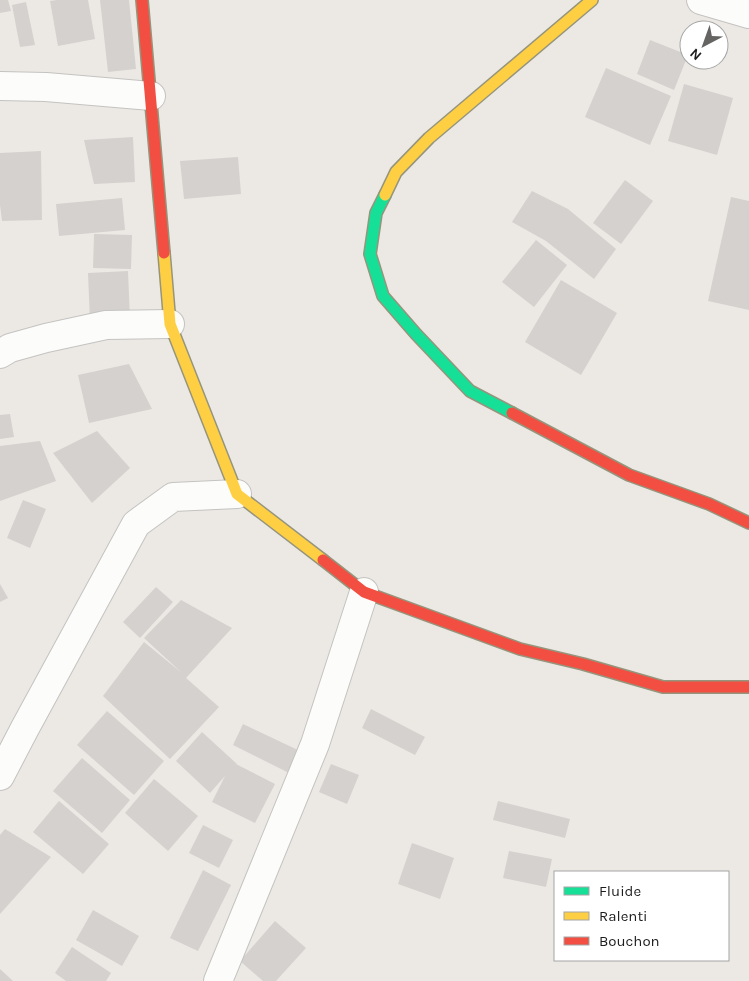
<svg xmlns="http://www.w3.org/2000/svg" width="749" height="981" viewBox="0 0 749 981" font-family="Karla,sans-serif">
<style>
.building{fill:#d4d1ce}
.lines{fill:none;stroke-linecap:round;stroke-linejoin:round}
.street-casing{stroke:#c4c3c1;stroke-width:30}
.fast-casing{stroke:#96957c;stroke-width:14}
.slow-casing{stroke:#96957c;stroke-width:14}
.jam-casing{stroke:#96957c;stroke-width:14}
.street{stroke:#fcfcfb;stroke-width:28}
.fast{stroke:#16e098;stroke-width:11}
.slow{stroke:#ffcf43;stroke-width:11}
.jam{stroke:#f24e42;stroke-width:11}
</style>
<rect width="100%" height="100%" fill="#ece9e5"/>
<g class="building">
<polygon points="0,0 8,0 11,11 0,13"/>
<polygon points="57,0 88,0 95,39 58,46 50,1"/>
<polygon points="100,0 129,0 136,69 108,72"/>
<polygon points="26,2 35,45 20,47 12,5"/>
<polygon points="650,40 688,55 674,90 637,74"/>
<polygon points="606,68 671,96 650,145 585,117"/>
<polygon points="684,84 733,98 717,155 668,141"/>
<polygon points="133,137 135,182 94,184 84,140"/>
<polygon points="41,151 42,220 2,221 0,205 0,153"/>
<polygon points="238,157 241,194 184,199 180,161"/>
<polygon points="625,180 653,201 621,244 593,223"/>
<polygon points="532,191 568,209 616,249 594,279 546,241 512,222"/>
<polygon points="731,197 749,201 749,310 708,301"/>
<polygon points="122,198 125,230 59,236 56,204"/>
<polygon points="94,234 132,235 131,269 93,268"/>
<polygon points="536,240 567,265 534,307 502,282"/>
<polygon points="128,271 130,319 90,321 88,273"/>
<polygon points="561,280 617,313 581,375 525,342"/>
<polygon points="129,364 152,409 89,423 78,375"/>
<polygon points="10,414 14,437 0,439 0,415"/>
<polygon points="97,431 130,468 92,503 53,453"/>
<polygon points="40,441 56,481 0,501 0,446"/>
<polygon points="23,500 46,509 30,548 7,538"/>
<polygon points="0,584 8,598 0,602"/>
<polygon points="156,587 173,602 140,638 123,622"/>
<polygon points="181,600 232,628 186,678 219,707 170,759 103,696 144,642 182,673 144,638"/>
<polygon points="371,709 425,737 415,755 362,728"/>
<polygon points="107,711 164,761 134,795 77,745"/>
<polygon points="243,724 300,751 289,773 233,745"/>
<polygon points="202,732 237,764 236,764 275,784 255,823 212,802 225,776 210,793 176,761"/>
<polygon points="82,758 130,800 102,833 53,791"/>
<polygon points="331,764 359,775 347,804 319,792"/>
<polygon points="154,779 198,816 168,851 125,813"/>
<polygon points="59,801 109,844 83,874 33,832"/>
<polygon points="498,801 570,819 565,838 493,820"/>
<polygon points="203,825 233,840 219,868 189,853"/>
<polygon points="5,829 51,857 0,914 0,835"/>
<polygon points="412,843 454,858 440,899 398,884"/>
<polygon points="509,851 552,859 546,887 503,878"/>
<polygon points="203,870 231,885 198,951 170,938"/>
<polygon points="93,910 139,936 122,966 76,940"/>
<polygon points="275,921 306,948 276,981 263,981 240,961"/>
<polygon points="72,947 111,973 106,981 66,981 55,973"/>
<polygon points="0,969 13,981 0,981"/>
</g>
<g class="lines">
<defs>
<g id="street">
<polyline points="701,0 749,14"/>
<polyline points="0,86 46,87 151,96"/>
<polyline points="0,354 10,348 46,338 106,325 170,324"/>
<polyline points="0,776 25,728 136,524 173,497 237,494"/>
<polyline points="218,981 315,744 364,592"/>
</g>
<polyline id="fast" points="385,195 376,213 370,254 383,296 416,334 470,391 512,413"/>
<g id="slow">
<polyline points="385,195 396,172 429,138 592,0"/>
<polyline points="164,253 170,324 237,494 323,560"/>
</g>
<g id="jam">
<polyline points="142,0 164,253"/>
<polyline points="512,413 629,475 709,504 749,523"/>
<polyline points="323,560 364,592 520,649 583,664 663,687 749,687"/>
</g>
</defs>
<use href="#street" class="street-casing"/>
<use href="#fast" class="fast-casing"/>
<use href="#slow" class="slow-casing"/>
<use href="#jam" class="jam-casing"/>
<use href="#street" class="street"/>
<use href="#fast" class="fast"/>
<use href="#slow" class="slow"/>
<use href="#jam" class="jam"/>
</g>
<rect x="554" y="871" width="175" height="90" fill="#ffffff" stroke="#a5a5a5"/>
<rect x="564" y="887" width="25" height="8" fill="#16e098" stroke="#a5a5a5"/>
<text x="599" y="896" font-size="15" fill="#1d1d1d">Fluide</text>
<rect x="564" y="912" width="25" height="8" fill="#ffcf43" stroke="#a5a5a5"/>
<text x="599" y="921" font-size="15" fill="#1d1d1d">Ralenti</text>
<rect x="564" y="937" width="25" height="8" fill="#f24e42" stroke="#a5a5a5"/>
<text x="599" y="946" font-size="15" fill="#1d1d1d">Bouchon</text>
<g transform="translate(704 45) rotate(221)"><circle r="24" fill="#ffffff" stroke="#a5a5a5"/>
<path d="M0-4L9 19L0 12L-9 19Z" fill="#656463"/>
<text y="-8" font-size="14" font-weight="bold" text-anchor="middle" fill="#1d1d1d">N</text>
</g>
</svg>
